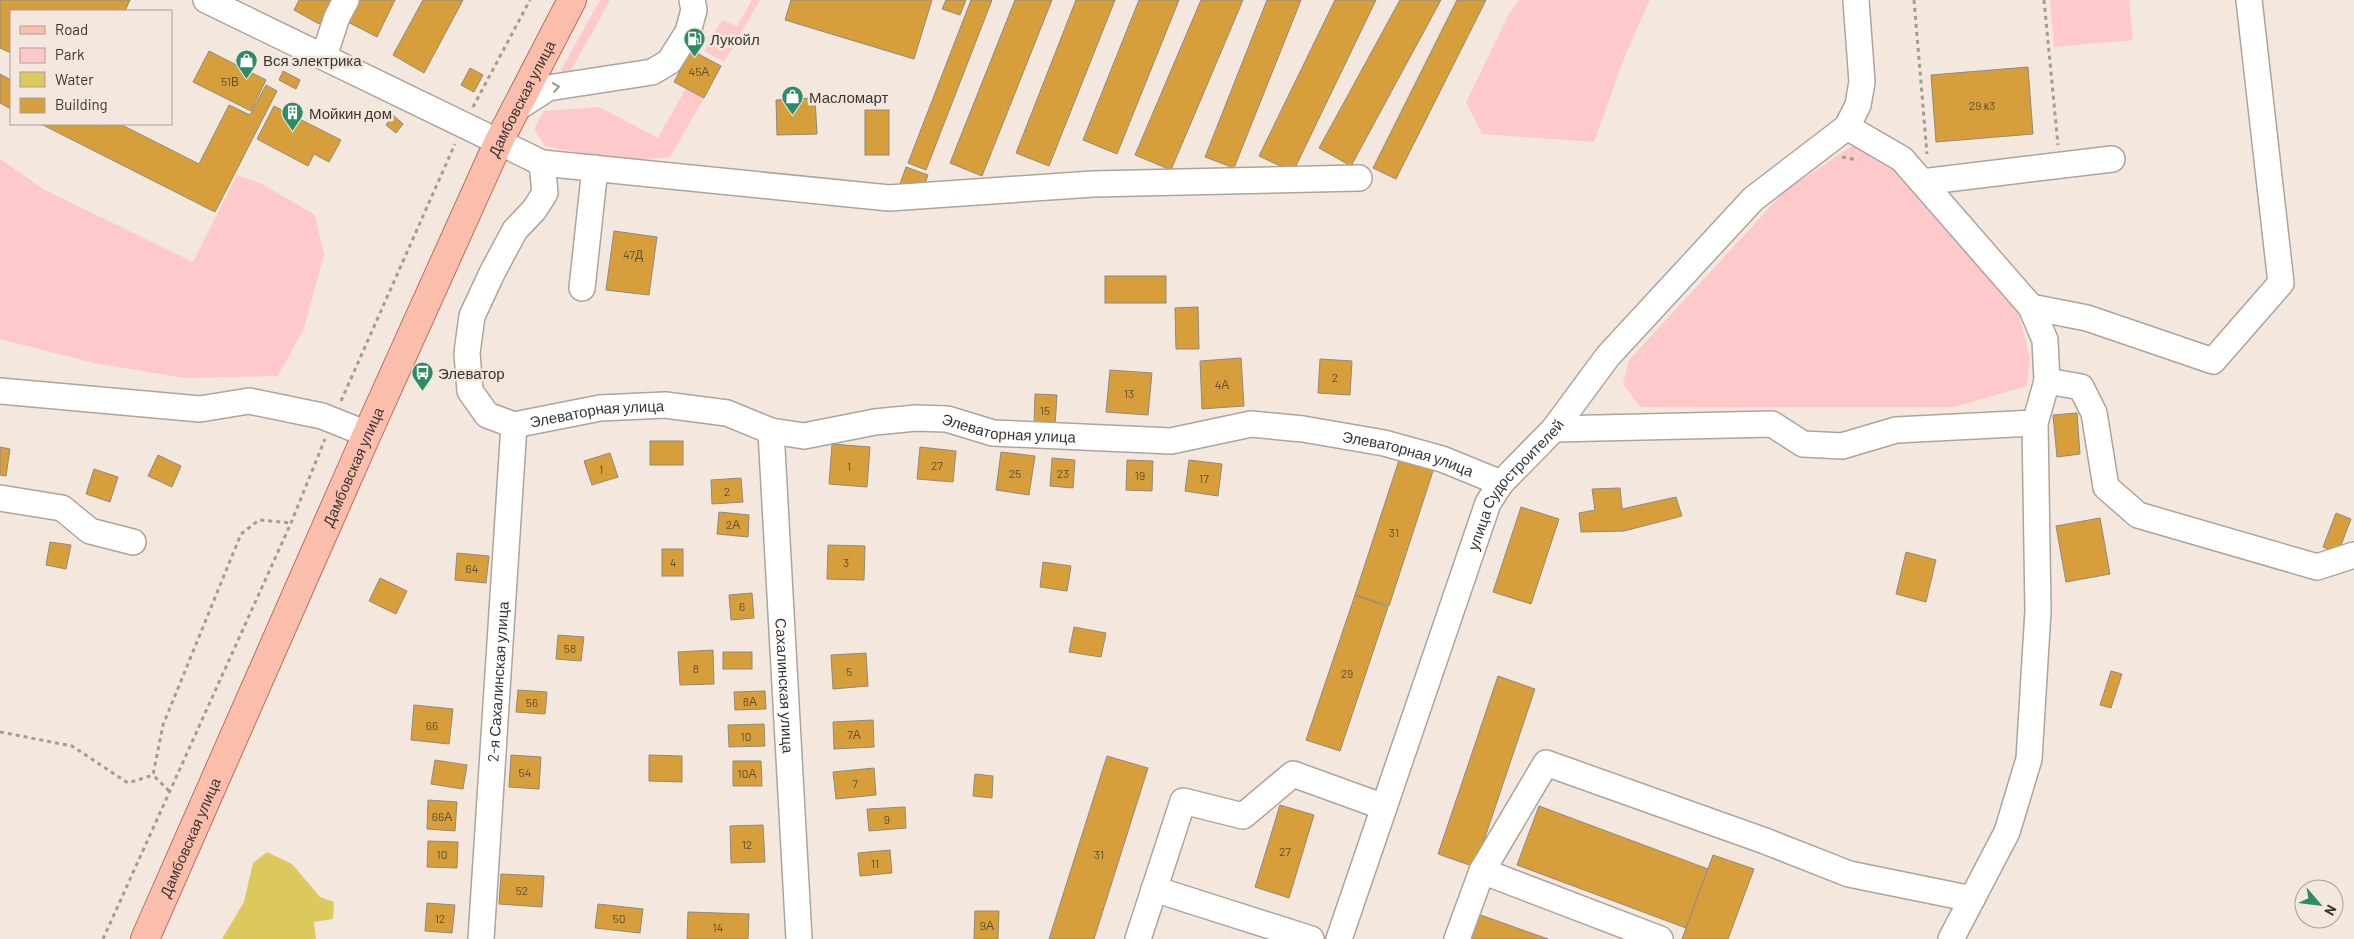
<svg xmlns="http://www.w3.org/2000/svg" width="2354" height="939" viewBox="0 0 2354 939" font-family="Barlow,sans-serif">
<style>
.green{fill:#fec9cb}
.water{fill:#dbc95d}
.building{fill:#d69f3c;stroke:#91897e}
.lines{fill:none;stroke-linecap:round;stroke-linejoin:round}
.minor-casing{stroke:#afa39b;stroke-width:28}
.major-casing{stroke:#b6715d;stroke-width:30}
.path{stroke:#a59b95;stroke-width:3;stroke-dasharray:4 4;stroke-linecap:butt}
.minor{stroke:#fff;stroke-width:25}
.major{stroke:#fbbdac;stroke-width:28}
.oneway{stroke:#9c9a98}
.labels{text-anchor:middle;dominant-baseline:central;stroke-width:5;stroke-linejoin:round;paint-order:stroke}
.number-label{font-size:12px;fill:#615034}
.poi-label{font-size:15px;fill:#3a3531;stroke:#f4e7de;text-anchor:start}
.street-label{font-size:15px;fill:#3a3531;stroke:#f4e7de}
</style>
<rect width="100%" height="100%" fill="#f4e7de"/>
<g class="green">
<polygon points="600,0 610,0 569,74 564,75 561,70"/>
<polygon points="752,0 760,0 724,62 704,51 722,20 737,26"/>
<polygon points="1519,0 1650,0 1626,53 1594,142 1482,134 1466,102 1509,14"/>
<polygon points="2050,0 2129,0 2133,40 2054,47"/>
<polygon points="686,88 704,98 670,157 621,161 545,146 534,129 544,111 599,107 658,138"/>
<polygon points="1853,145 1902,175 2018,311 2030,358 2027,386 1954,407 1640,407 1623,384 1629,360 1784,192"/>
<polygon points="0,159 45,190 193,262 237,175 262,184 315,215 324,255 304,328 278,376 185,378 94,363 0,339"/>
</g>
<polygon class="water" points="267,852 292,864 320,897 334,902 333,919 314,922 316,939 222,939 244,902 253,863"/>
<g class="building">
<polygon points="0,0 130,0 125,11 11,11 11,53 0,48"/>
<polygon points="299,0 332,0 319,24 294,10"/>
<polygon points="357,0 395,0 377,37 346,21"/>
<polygon points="423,0 463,0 424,73 393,55"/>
<polygon points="791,0 932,0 914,59 785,20"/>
<polygon points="946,0 966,0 960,15 942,9"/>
<polygon points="971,0 992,0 926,170 908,163"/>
<polygon points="1015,0 1052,0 982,176 950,163"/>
<polygon points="1076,0 1115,0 1049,166 1016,153"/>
<polygon points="1139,0 1179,0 1117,154 1083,140"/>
<polygon points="1201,0 1243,0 1171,170 1135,155"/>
<polygon points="1267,0 1301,0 1234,168 1205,157"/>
<polygon points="1335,0 1376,0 1293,172 1259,156"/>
<polygon points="1400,0 1441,0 1351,166 1319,148"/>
<polygon points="1457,0 1486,0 1396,179 1373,168"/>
<polygon points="691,50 721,66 704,98 674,82"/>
<polygon points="209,51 266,80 251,111 193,82"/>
<polygon points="2028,67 2033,134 1936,142 1931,75"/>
<polygon points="470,68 483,75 474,92 461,85"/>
<polygon points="283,71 300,80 296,89 279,80"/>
<polygon points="0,74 11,80 11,109 0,103"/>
<polygon points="266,85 277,91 215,212 41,124 98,124 105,127 106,124 120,124 199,164 229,105 250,115"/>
<polygon points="815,98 817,134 777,135 776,100"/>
<polygon points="274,106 341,140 329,162 314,154 308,166 257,139"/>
<rect x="865" y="110" width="24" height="45"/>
<polygon points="393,115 403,124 396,133 386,125"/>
<polygon points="906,167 928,175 922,192 900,184"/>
<polygon points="614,231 657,237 649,295 606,290"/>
<rect x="1105" y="276" width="61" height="27"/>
<polygon points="1198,307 1199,349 1176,349 1175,308"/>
<polygon points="1241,358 1244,406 1202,409 1200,361"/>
<polygon points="1320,359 1352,361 1350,395 1318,393"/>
<polygon points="1110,370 1152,373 1148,415 1106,412"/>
<polygon points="1035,394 1057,395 1055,426 1034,425"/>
<polygon points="2077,413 2080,454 2057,457 2053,415"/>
<rect x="650" y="441" width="33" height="24"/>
<polygon points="832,444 870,447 867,487 829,484"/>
<polygon points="0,447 10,449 6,476 0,475"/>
<polygon points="920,447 956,451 953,482 917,479"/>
<polygon points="1001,452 1035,456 1029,495 996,490"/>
<polygon points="610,453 618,477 592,485 584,461"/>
<polygon points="158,455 181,466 172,487 148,476"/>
<polygon points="1400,457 1434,468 1389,606 1355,595"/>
<polygon points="1052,458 1075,460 1073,488 1050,486"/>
<polygon points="1127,460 1153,461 1152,491 1126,490"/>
<polygon points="1189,460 1222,464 1218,496 1185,491"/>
<polygon points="94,469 118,477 110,502 86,494"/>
<polygon points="741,478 743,502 712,504 711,480"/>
<polygon points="1620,488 1622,509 1676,497 1682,516 1624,531 1581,532 1579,513 1595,510 1592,489"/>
<polygon points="1521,507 1559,519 1531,604 1493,592"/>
<polygon points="719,512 749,515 748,537 717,534"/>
<polygon points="2336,513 2351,519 2338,553 2323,547"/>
<polygon points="2100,518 2110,574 2066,582 2056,526"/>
<polygon points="50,542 71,545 66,569 46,565"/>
<polygon points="828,545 865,546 864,580 827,579"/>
<rect x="662" y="549" width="21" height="27"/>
<polygon points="1906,552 1936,560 1926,602 1896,594"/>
<polygon points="457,553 489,556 486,583 455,580"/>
<polygon points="1043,562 1071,566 1067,591 1040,587"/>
<polygon points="380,578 407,591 396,614 369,601"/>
<polygon points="752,593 754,618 731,620 729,595"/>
<polygon points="1355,595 1388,607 1340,751 1306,740"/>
<polygon points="1074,627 1106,633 1101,657 1069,652"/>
<polygon points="558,635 584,637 581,661 556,659"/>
<polygon points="713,650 714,684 680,685 678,652"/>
<rect x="723" y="652" width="29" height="17"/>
<polygon points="866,653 868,686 833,689 831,655"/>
<polygon points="2111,671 2122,674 2111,708 2100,705"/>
<polygon points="1498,676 1535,689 1475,867 1438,854"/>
<polygon points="518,690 547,692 545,714 516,712"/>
<polygon points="765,691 766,709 735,710 734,692"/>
<polygon points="414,705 453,709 449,744 411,740"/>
<polygon points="873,720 874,747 834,749 833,722"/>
<polygon points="764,724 765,746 729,747 728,725"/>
<polygon points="511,755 541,757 539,789 509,787"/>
<polygon points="649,755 682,756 682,782 649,781"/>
<polygon points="1107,756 1148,768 1094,939 1049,939"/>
<polygon points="435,760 467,765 463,789 431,784"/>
<polygon points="733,761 761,761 762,786 733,786"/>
<polygon points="874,768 876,795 836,799 833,772"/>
<polygon points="975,774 993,776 992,798 973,796"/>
<polygon points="428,800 457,802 455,831 427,829"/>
<polygon points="1280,805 1314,815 1289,898 1255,887"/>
<polygon points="1539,806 1708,869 1686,928 1517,865"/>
<polygon points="905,807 906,828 869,831 867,809"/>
<polygon points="763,825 765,862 731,863 730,826"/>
<polygon points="428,841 458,842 457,868 427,867"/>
<polygon points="890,850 892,873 860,876 858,853"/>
<polygon points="1713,855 1754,869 1728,939 1682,939"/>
<polygon points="501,874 544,876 542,907 499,904"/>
<polygon points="427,903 455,905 452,933 425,931"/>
<polygon points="598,904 643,909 640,933 595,928"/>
<polygon points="975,911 999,911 998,939 974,939"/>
<polygon points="688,912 749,914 748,939 687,939"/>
<polygon points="1475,913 1548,939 1466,939"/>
</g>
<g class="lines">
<defs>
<g id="minor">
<polyline points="206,0 542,163 889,198 1093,184 1359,178"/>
<polyline points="324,56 337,17 346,0"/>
<polyline points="514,110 548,88 652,72 669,62 688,32 694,10 692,0"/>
<polyline points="1847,127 1902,159 2031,307 2045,340 2047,381 2035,423 2038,611 2029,759 2007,832 1951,939"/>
<polyline points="1922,182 2112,159"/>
<polyline points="582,288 595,168"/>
<polyline points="2031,307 2087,318 2213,361 2281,283 2249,0"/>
<polyline points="2047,381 2081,387 2094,413 2106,487 2138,515 2317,567 2354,555"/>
<polyline points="0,391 200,409 249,401 322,416 367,434"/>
<path id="s1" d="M514,425L600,408L665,405L727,413L771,431L804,436L875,422L916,418L947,419L993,433L1171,441L1251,424L1303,429L1384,443L1442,459L1501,483"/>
<polyline points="514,425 487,415 470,391 467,353 472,316 492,273 515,230 534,210 545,193 542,163"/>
<polyline points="1554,429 1772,424 1803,444 1842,446 1896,430 2035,423"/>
<path id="s2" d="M771,431L799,939"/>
<polyline points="0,498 62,508 90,531 133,542"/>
<polyline points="1482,871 1660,939"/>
<polyline points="1154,889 1311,939"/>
<path id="s3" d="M481,939L514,425"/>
<polyline points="1138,939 1183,801 1243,816 1293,774 1384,807"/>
<path id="s4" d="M1339,939L1488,503L1501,483L1554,429L1608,356L1753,199L1847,127L1858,105L1862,82L1856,0"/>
<polyline points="1457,939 1482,871 1546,763 1765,841 1849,874 1972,899"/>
</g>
<g id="major">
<path id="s5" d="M145,939L367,434L499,141L572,0"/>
</g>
</defs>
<use href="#minor" class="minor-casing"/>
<use href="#major" class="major-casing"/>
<g class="path">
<polyline points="1914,0 1927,154"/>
<polyline points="2044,0 2058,145"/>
<polyline points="473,107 530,0"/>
<polyline points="1842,157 1858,160"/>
<polyline points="341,401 455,144"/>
<polyline points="0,732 72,746 128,783 153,775"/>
<polyline points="169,791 153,775 163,725 241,534 259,520 291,523"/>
<polyline points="103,939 291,523 325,439"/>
</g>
<use href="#minor" class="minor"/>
<use href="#major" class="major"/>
</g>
<defs><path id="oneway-chevron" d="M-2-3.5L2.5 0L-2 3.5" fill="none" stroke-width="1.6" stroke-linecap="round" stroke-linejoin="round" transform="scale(1.25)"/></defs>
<use class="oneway" href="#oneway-chevron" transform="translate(556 87) rotate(-9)"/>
<defs>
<symbol id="fuel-pin" viewBox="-11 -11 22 30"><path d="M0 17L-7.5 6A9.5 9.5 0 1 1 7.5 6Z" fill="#2b8d67" stroke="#f4e7de"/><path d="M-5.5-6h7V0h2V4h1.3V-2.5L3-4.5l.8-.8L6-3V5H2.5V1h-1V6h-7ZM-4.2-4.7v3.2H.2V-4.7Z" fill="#fff"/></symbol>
<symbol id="shop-pin" viewBox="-11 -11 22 30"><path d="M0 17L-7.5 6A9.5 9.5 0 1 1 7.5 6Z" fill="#2b8d67" stroke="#f4e7de"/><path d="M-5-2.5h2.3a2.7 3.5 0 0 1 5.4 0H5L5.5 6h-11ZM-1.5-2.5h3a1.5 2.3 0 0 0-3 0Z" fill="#fff"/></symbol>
<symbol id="building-pin" viewBox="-11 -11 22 30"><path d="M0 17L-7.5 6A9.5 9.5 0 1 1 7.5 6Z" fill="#2b8d67" stroke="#f4e7de"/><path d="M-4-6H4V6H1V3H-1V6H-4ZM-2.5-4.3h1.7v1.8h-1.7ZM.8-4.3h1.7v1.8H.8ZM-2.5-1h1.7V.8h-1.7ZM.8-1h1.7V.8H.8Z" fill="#fff"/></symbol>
<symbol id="bus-pin" viewBox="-11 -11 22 30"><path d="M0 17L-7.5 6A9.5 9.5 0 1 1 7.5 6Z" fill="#2b8d67" stroke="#f4e7de"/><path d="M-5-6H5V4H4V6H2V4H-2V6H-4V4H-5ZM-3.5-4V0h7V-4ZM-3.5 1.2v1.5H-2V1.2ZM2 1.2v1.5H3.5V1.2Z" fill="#fff"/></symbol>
</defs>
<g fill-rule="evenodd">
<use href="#fuel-pin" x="682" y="26" width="25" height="34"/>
<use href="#shop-pin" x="234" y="48" width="25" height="34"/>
<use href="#shop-pin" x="780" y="84" width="25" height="34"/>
<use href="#building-pin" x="280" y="100" width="25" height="34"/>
<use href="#bus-pin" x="410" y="360" width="25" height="34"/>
</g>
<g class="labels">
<g class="number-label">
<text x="699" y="71">45А</text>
<text x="230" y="81">51В</text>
<text x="1982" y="105">29 к3</text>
<text x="633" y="254">47Д</text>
<text x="1335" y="377">2</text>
<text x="1222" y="384">4А</text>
<text x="1129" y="393">13</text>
<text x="1045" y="410">15</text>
<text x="937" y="465">27</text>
<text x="849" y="466">1</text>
<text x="601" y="469">1</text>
<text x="1015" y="473">25</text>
<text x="1063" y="473">23</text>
<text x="1140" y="475">19</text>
<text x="1204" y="478">17</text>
<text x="727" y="491">2</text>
<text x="733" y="524">2А</text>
<text x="1394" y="532">31</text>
<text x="673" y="562">4</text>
<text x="846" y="562">3</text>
<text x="472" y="568">64</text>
<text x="742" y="606">6</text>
<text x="570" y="648">58</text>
<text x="696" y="668">8</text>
<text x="849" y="671">5</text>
<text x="1347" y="673">29</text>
<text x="750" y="701">8А</text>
<text x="532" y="702">56</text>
<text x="432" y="725">66</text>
<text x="854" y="734">7А</text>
<text x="746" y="736">10</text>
<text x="525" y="772">54</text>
<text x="747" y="773">10А</text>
<text x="855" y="783">7</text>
<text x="442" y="816">66А</text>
<text x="887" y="819">9</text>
<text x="747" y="844">12</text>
<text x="1285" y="851">27</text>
<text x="442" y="854">10</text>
<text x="1099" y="854">31</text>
<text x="875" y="863">11</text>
<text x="522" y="890">52</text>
<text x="440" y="918">12</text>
<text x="619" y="918">50</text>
<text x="987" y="925">9А</text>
<text x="718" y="927">14</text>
</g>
<g class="poi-label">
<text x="710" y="39">Лукойл</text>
<text x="263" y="60">Вся электрика</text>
<text x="809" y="97">Масломарт</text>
<text x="309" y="113">Мойкин дом</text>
<text x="438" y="373">Элеватор</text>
</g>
<g class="street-label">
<text stroke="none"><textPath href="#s5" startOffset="921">Дамбовская улица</textPath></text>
<text stroke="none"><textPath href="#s1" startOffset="84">Элеваторная улица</textPath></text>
<text stroke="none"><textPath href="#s1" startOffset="504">Элеваторная улица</textPath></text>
<text stroke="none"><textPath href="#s1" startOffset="909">Элеваторная улица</textPath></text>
<text stroke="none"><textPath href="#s5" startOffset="516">Дамбовская улица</textPath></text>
<text stroke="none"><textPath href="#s4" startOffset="491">улица Судостроителей</textPath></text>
<text stroke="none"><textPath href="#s3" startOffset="258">2-я Сахалинская улица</textPath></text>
<text stroke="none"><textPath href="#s2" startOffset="255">Сахалинская улица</textPath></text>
<text stroke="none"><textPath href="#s5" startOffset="111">Дамбовская улица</textPath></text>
</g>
</g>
<rect x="10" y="10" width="162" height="115" fill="#f4e7de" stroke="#aaa099"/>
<rect x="20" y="26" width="25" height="8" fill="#fbbdac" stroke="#aaa099"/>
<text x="55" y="35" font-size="15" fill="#3a3531">Road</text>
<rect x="20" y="48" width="25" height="15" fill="#fec9cb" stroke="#aaa099"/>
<text x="55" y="60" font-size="15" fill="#3a3531">Park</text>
<rect x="20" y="72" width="25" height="15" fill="#dbc95d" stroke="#aaa099"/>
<text x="55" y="85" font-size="15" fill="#3a3531">Water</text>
<rect x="20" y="98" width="25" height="15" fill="#d69f3c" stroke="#aaa099"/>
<text x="55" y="110" font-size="15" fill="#3a3531">Building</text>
<g transform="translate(2319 904) rotate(118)"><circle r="24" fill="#f4e7de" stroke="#aaa099"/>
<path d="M0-4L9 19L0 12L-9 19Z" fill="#2b8d67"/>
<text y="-8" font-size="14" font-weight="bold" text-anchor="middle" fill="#3a3531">N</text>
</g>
</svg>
